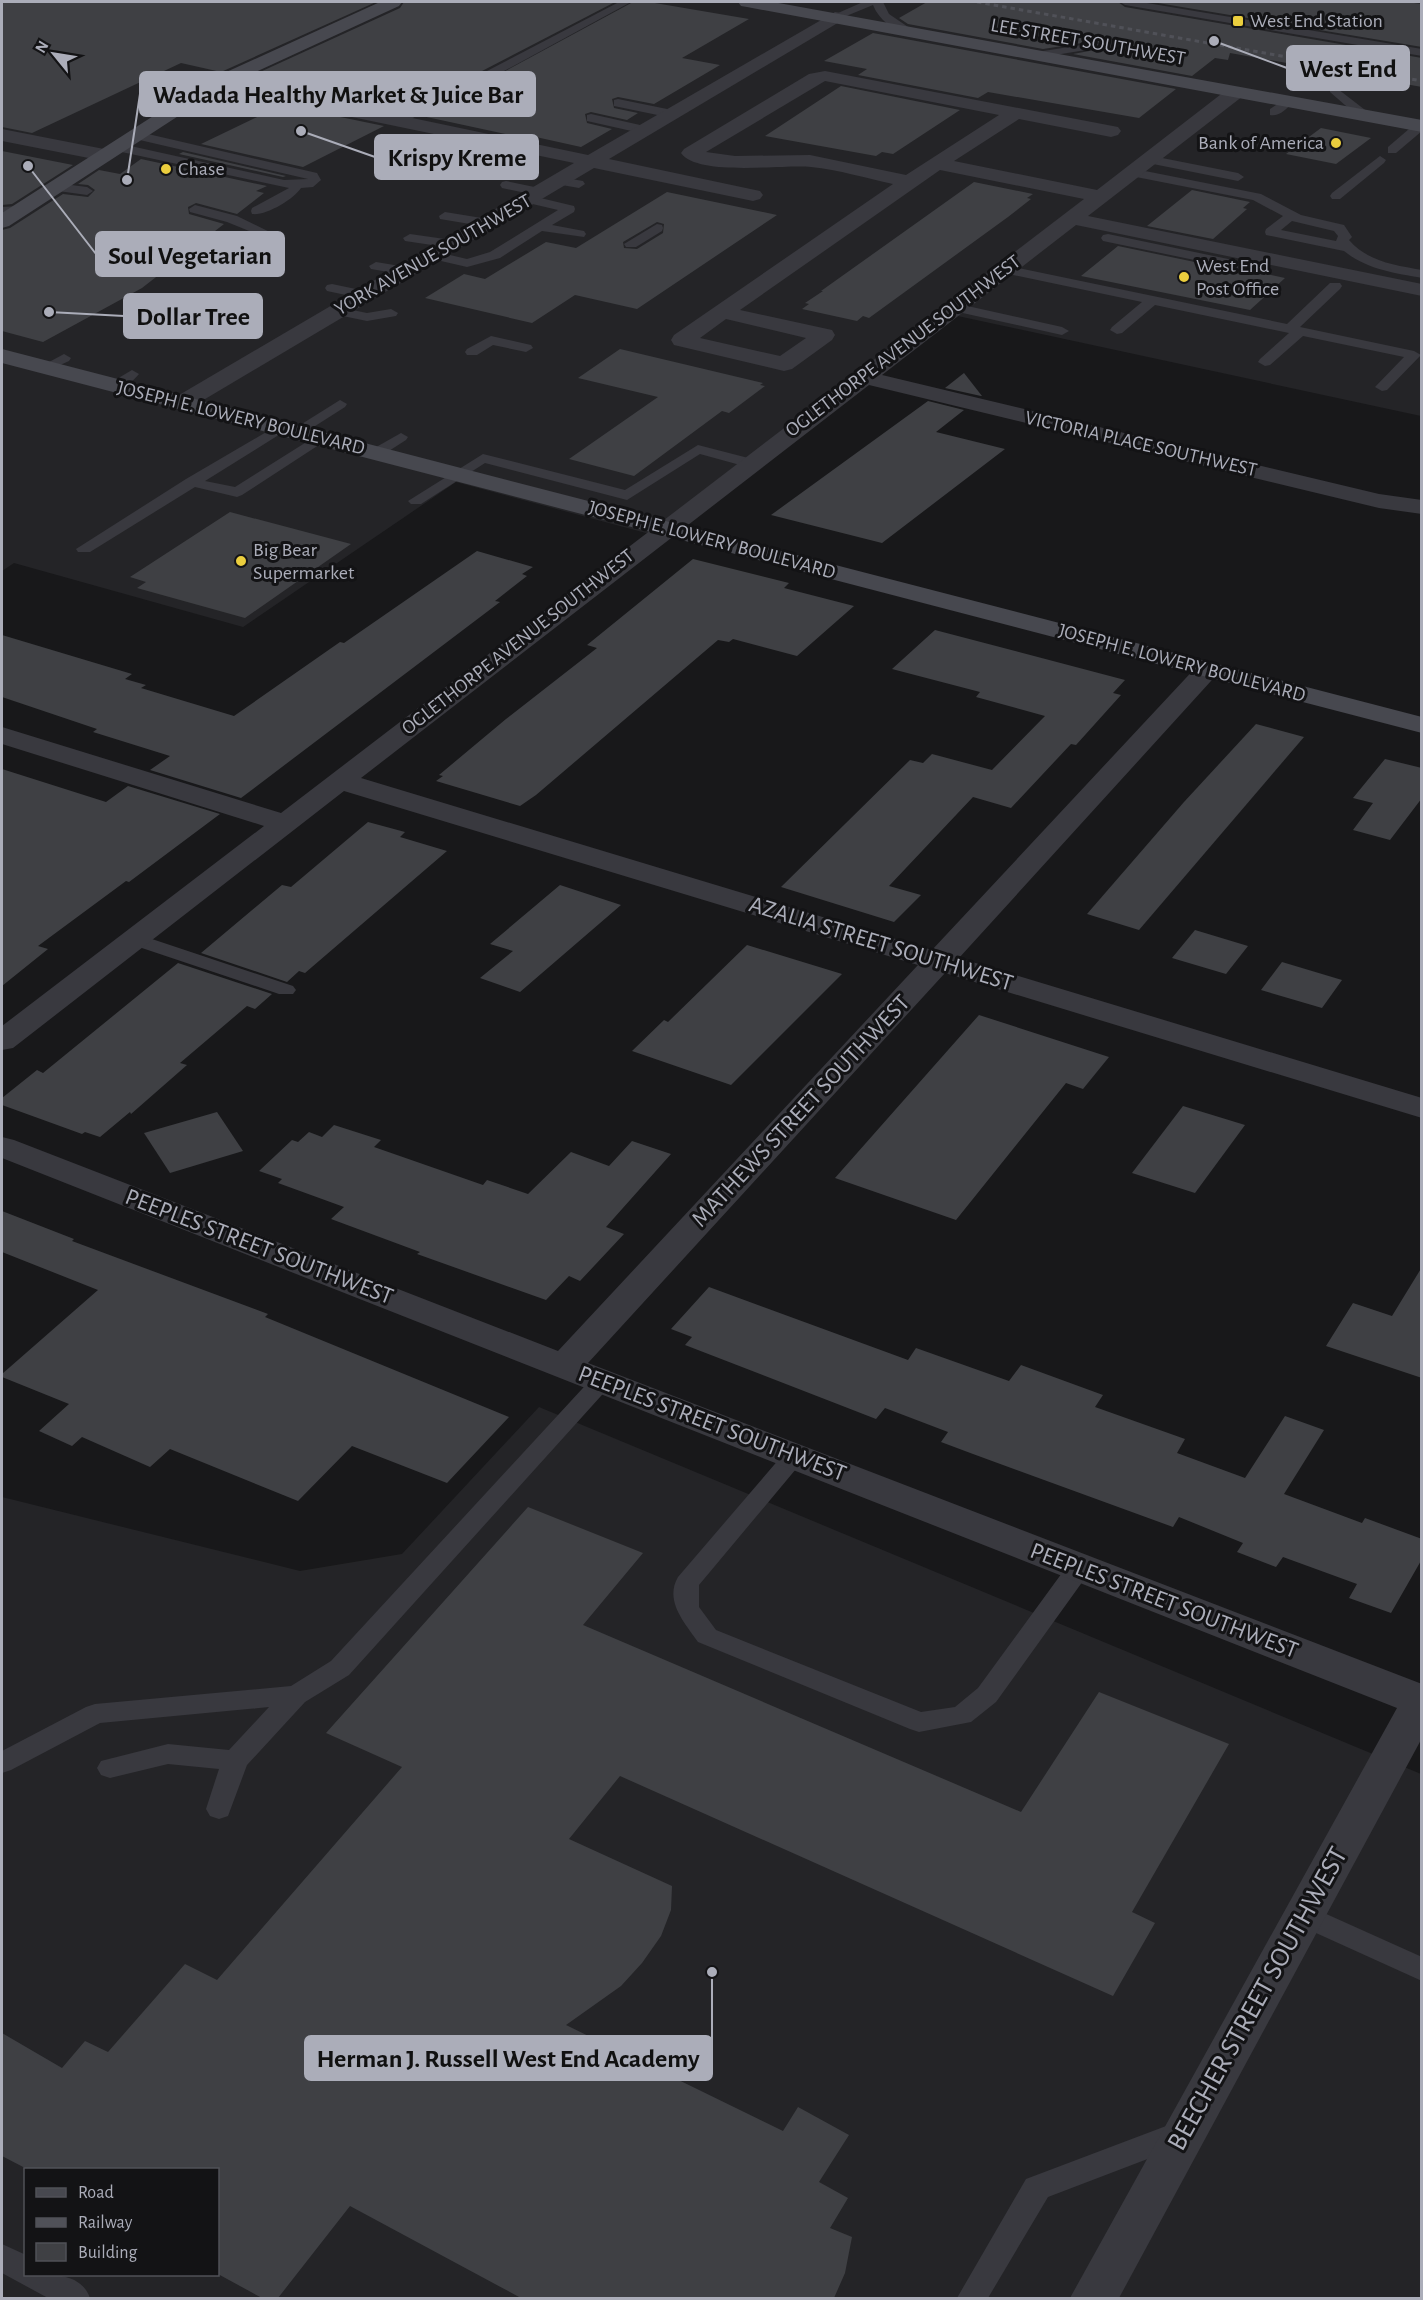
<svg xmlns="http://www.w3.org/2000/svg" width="1423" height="2300" viewBox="0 0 1423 2300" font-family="'Alegreya Sans',sans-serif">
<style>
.built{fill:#242427;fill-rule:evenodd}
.building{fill:#3f4044;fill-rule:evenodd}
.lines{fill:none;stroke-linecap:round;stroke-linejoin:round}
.lane{fill:#39393f;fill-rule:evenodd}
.street{fill:#39393f;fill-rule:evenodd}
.secondary{fill:#47484f;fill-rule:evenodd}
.rail{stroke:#505158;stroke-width:3;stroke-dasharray:4.5 4;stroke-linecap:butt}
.poi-dot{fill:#ebce3e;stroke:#131315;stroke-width:2}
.labels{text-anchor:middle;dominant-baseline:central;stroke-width:6;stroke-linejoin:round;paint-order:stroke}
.far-poi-label{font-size:20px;fill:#abadb9;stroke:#131315;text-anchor:start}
.far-street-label{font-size:20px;fill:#abadb9;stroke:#131315}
.street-label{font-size:24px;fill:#abadb9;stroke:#131315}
.near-street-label{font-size:28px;fill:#abadb9;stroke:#131315}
.leader{fill:none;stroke:#abadb9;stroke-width:2}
.callout-dot{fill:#abadb9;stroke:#131315;stroke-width:2}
.callout{fill:#abadb9;stroke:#abadb9;stroke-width:2}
.callout-label{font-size:26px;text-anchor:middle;font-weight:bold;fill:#111}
</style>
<rect width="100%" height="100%" fill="#18181a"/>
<g class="built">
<polygon points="2,2 1421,2 1421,416 953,315 661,537 456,482 243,627 14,563 2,571"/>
<path d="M539,1407L1421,1774V2298H2V1497L300,1571L402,1554ZM26,2170H218V2274H26Z"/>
</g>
<g class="building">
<polygon points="2,2 376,2 221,72 181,63 32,133 2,127"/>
<polygon points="404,2 615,2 401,113 306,93 312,90 249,77 400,8"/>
<polygon points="633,2 649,2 749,19 682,58 720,65 654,104 618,97 612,99 614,108 638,113 627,120 591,112 585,114 587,123 612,129 581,147 536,137 515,136 422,116"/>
<polygon points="927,2 1118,2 1125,7 1422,58 1422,87 1230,53 1228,60 1215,58 1192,76 1073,54 1100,49 1100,43 1095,41 1043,49 908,24 899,18"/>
<polygon points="1152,2 1406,2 1422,4 1422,47"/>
<polygon points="873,33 1176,89 1139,118 988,92 978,98 858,75 867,69 824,61"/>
<polygon points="841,86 960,110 893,154 882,152 876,156 765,136"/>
<polygon points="282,105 384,126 303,167 201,144"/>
<polygon points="1321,128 1371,138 1336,164 1286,154"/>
<polygon points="2,151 73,165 12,204 2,205"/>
<polygon points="183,152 286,176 283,177 179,154"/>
<polygon points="141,159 267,186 256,191 264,193 237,214 196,203 188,207 189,214 224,224 142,288 43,342 2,331 2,230 10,228 63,194 88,197 95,190 88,185 78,184 99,170 120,174"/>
<polygon points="974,182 1033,194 1027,198 1031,199 1008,217 869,318 863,316 857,321 802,309 809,304 805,303 823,291 821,291"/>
<polygon points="1192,190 1250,202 1243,208 1247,209 1213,239 1147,226"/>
<path d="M667,192L777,215L637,309L575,295L532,323L425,298L464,274L485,279L546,242L576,248ZM657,222L664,224L663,233L637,249L624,248L623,242Z"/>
<polygon points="1118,246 1257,275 1262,273 1285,278 1250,310 1081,276"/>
<polygon points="620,349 763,383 760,385 765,386 729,413 722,411 634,476 569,459 658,397 578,378"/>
<polygon points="964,373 982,396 981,396 945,388"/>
<polygon points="928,401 964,410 936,432 1005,449 882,543 771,515"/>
<polygon points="230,512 351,544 245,618 137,588 146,582 130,577"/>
<polygon points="477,551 533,567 522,574 527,576 495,601 500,602 241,798 150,770 170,756 93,732 97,729 2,697 2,635 132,674 125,679 146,685 141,688 234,716 340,642 344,643"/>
<polygon points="693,559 789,583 784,588 854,606 797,656 733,639 729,642 718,640 536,795 520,806 436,781 443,776 439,775 506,719 597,648 587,645"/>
<polygon points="935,630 1125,680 1113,693 1121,695 1076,745 1071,744 1011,808 973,797 889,886 921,895 894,922 781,887 910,760 923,763 932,754 992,770 1045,716 976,697 980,692 892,669"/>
<polygon points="1256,724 1304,737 1139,930 1087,914 1184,802"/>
<polygon points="1385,759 1422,768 1422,798 1390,840 1353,830 1373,803 1353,798"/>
<polygon points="2,769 106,802 128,786 220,814 129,882 126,881 38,946 48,949 2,986"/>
<polygon points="368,822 405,832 400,837 447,851 305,973 299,971 287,982 201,953 282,885 291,887"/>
<polygon points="560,885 621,905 520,992 480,978 513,951 490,944"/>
<polygon points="1195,930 1248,946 1226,974 1172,958"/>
<polygon points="747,945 842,974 731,1085 632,1051 664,1020 668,1022"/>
<polygon points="1282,962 1342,980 1322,1008 1261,990"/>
<polygon points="178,963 272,994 255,1009 247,1006 180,1063 187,1065 131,1114 130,1112 100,1137 85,1132 82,1134 2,1105 2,1098 37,1070 43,1073"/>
<polygon points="979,1015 1109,1057 1083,1089 1066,1083 956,1220 835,1178"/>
<polygon points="1183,1106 1245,1125 1195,1193 1132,1173"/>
<polygon points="217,1112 243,1151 170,1173 144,1133"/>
<polygon points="334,1125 381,1140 374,1147 483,1185 487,1180 528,1194 571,1152 609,1166 632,1141 671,1154 606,1227 624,1234 580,1281 569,1276 546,1300 417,1254 420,1252 331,1219 344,1207 278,1183 282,1179 259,1171 292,1140 298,1142 309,1132 322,1137"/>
<polygon points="2,1211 74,1239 72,1241 268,1314 265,1317 509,1417 447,1483 352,1446 298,1501 170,1449 150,1467 82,1437 72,1446 39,1431 69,1404 2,1377 2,1374 98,1290 2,1252"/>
<polygon points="1422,1267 1422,1378 1326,1346 1353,1303 1392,1316"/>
<polygon points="709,1287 908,1360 916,1348 1009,1381 1021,1365 1103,1395 1095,1407 1185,1439 1177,1453 1245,1478 1285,1416 1324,1430 1284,1494 1362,1523 1365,1518 1422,1539 1422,1559 1391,1613 1349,1598 1357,1584 1283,1557 1276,1567 1237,1552 1243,1543 1179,1517 1173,1527 973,1454 941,1442 948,1432 885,1408 876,1419 840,1405 685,1345 692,1337 671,1329"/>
<polygon points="528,1507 643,1553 583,1625 1021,1812 1099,1692 1229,1744 1132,1912 1155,1923 1113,1996 620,1776 569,1839 672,1886 671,1910 661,1936 642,1963 621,1986 566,2025 783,2131 798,2107 849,2135 819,2182 848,2198 830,2228 852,2237 845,2273 834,2298 521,2298 350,2206 278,2298 262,2298 218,2274 218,2169 27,2169 2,2156 2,2033 62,2068 85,2041 108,2052 185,1964 217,1980 402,1767 326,1733"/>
</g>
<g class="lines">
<g class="lane">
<polygon points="619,2 631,2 495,76 401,124 393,124 391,121"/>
<path d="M863,2H883L889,14L914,31L908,34C893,30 879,20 873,5L839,19H831L829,17Z"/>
<polygon points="1120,2 1141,2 1422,49 1422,56 1125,5"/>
<polygon points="1094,43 1098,44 1098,48 1037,58 1031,55 1037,52"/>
<polygon points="1334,86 1369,113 1369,119 1361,119 1330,92 1330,88"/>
<path d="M1288,97L1294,101C1288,108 1279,117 1270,115V109Z"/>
<polygon points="618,99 672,110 678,114 672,118 614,106 614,100"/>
<polygon points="591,114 649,127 651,130 645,134 587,121 587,115"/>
<polygon points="1416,123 1422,123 1422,131 1396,153 1388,153 1388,147"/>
<path d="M135,131L317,173L321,180L313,187L301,188C294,199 266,216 252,214L251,211L252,208L289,188L117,151L111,147L117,143L284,180L308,179L131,138V132Z"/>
<polygon points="1147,155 1238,173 1244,177 1238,181 1143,162 1141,159"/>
<polygon points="1380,156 1386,160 1384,163 1340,199 1332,199 1330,196 1332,193"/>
<path d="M1130,168L1261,194L1301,215L1344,225L1352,237L1349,240C1368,262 1395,265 1422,270V278C1394,273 1366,269 1344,251L1266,235L1265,232L1266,229L1283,216L1253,200L1126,175L1124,172ZM1292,221L1334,231L1338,236L1336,241L1281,230Z"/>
<polygon points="560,177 583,181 585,184 579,188 556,184 554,181 556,178"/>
<polygon points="506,181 544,189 546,192 540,196 502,188 500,185 502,182"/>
<polygon points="55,183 87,187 93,191 87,195 51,190 49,187"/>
<polygon points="528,195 574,206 575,209 574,212 552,225 584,231 586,234 584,237 542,231 500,258 467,267 428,258 426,255 433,251 467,259 490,252 558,210 524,202 522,199"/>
<polygon points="195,205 237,216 276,235 225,266 215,266 213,263 215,260 259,235 227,222 190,212 189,209"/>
<polygon points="20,206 26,210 25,213 2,215 2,207"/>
<polygon points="445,212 488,219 494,223 488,227 440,219 439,216"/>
<polygon points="657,224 662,225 663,228 662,231 636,247 626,247 624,244"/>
<polygon points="410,234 452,240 459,244 452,248 405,241 403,238"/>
<polygon points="1108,234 1257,265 1264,269 1257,273 1103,241 1101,238 1103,235"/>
<polygon points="376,262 406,267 413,271 406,275 371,269 369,266"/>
<polygon points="1004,265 1287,324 1330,283 1340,283 1342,286 1340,289 1300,327 1414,351 1421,355 1387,390 1382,391 1375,387 1404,357 1303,336 1270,365 1265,366 1258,362 1260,359 1289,333 1155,305 1122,333 1117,334 1110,330 1112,327 1142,302 999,272 997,269 999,266"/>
<polygon points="332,284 370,292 372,295 365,299 327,291 325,288 327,285"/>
<polygon points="954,303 1062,327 1069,331 1062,335 949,310 947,307 949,304"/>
<polygon points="338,307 367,313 391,309 398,313 396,316 367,321 333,314 331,311 333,308"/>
<polygon points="491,336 531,345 533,348 526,352 493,345 477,355 467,355 465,352 467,349"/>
<polygon points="64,354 71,358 69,361 45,372 38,368"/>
<path d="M132,370L139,374C132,382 121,392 110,389L108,386L110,383Z"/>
<polygon points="340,400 347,404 345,407 301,435 291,435 289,432"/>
<polygon points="280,424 285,425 287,428 285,431 205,481 235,487 316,436 326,436 328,439 242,495 237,497 195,487 90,552 78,552 76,549 186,479"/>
<polygon points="401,433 408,437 406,440 381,456 371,456 369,453 371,450"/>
<polygon points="698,445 756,460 759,463 751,468 700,454 627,500 485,463 421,504 411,504 408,501 483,454 625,490"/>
<polygon points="134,933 293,986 296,990 293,994 279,994 127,943 124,939 127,935"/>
<polygon points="602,1373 610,1376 614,1381 610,1386 349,1675 305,1702 247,1765 228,1816 219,1819 210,1816 206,1809 219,1769 168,1764 110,1778 101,1775 97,1768 101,1761 168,1744 229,1750 269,1707 100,1723 11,1770 2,1773 2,1751 86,1707 95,1704 291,1686 331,1661 594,1376"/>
<path d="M794,1449L802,1451L806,1457L699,1585V1607L716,1630L921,1712L955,1707L978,1688L1070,1562L1079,1559L1088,1562L1091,1568L1088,1574L996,1702L971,1722L919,1732L910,1729L698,1642C685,1623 664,1601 678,1577L786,1451Z"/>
<polygon points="1304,1904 1422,1957 1422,1981 1294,1923 1290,1915 1294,1907"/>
<polygon points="1182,2120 1192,2124 1197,2133 1192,2142 1048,2197 988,2298 957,2298 1026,2179"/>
<path d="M2,2244L26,2255V2274C49,2274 81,2272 90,2298H48L2,2273Z"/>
</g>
<g class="street">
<polygon points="835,12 841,13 844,17 841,21 609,159 760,191 763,195 760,199 753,201 594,168 190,408 182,410 174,408 171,403 174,398 574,163 217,89 211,87 208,83 211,79 217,77 588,155"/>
<path d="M825,71L1118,127L1121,131L1118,135L1111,137L1019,119L954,161L1097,190L1229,88H1243L1245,92L1243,96L1088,216L1422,284V296L1076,225L882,375L1379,494L1422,500V514L1379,508L869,385L361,778L932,950L1199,664L1208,662L1217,664L1221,670L959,958L1422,1098V1118L945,973L588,1363L1422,1684V1738L1119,2298H1070L1397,1708L2,1158V1137L14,1140L558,1351L918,965L344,791L13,1048L2,1050V1026L264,826L2,744V727L281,813L851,377L854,372L859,371L1084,199L940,170L740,310L832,330L835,335L832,340L792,369L784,371L674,345L671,340L674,335L893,184C866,178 839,170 811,167C783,164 698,177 681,153L684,149L809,74ZM825,81L999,115L906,175L810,155L735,156L706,152ZM726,319L806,338L780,356L700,338Z"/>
<polygon points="2,129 104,149 111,151 114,155 111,159 104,161 2,141"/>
</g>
<g class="secondary">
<polygon points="380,2 402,2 399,6 223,87 9,226 2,228 2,213 211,79"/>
<polygon points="738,2 773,2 1422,120 1422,132 747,7 741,6"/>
<polygon points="2,349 1422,717 1422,733 2,363"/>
</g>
<polyline class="rail" points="977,2 1422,81"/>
</g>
<g class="poi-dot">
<rect x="1232" y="15" width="12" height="12" rx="3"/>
<circle cx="1336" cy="143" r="6"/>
<circle cx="166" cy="169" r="6"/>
<circle cx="1184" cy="277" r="6"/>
<circle cx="241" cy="561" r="6"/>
</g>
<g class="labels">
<g class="far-poi-label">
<text x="1250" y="21">West End Station</text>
<text x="1324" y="143" text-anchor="end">Bank of America</text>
<text x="178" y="169">Chase</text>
<text x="1196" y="266">West End<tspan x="1196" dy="23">Post Office</tspan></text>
<text x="253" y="550">Big Bear<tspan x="253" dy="23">Supermarket</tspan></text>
</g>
<g class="far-street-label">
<text transform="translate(1088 42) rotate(10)">LEE STREET SOUTHWEST</text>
<text transform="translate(433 255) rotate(-30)">YORK AVENUE SOUTHWEST</text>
<text transform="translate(903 346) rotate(-37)">OGLETHORPE AVENUE SOUTHWEST</text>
<text transform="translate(241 418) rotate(14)">JOSEPH E. LOWERY BOULEVARD</text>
<text transform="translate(1141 444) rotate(13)">VICTORIA PLACE SOUTHWEST</text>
<text transform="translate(712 540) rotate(15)">JOSEPH E. LOWERY BOULEVARD</text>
<text transform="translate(518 642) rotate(-38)">OGLETHORPE AVENUE SOUTHWEST</text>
<text transform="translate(1182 663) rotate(15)">JOSEPH E. LOWERY BOULEVARD</text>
</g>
<g class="street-label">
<text transform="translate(881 944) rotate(17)">AZALIA STREET SOUTHWEST</text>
<text transform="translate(801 1111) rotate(-47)">MATHEWS STREET SOUTHWEST</text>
<text transform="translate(259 1247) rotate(21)">PEEPLES STREET SOUTHWEST</text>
<text transform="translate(712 1424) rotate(21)">PEEPLES STREET SOUTHWEST</text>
<text transform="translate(1164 1601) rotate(21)">PEEPLES STREET SOUTHWEST</text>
</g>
<g class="near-street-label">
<text transform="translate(1258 1999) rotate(-61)">BEECHER STREET SOUTHWEST</text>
</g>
</g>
<path class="leader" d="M1214 41L1287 68M127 180L140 94M301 131L375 157M28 166L96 254M49 312L124 316M712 1972L712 2058"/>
<g class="callout-dot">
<circle cx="1214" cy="41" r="6"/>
<circle cx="127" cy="180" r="6"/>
<circle cx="301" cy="131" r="6"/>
<circle cx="28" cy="166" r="6"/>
<circle cx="49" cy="312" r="6"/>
<circle cx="712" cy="1972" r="6"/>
</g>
<g class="callout">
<rect x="1287" y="46" width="122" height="44" rx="6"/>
<rect x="140" y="72" width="395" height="44" rx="6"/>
<rect x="375" y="135" width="163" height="44" rx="6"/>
<rect x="96" y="232" width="188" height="44" rx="6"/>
<rect x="124" y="294" width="138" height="44" rx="6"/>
<rect x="305" y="2036" width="407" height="44" rx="6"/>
</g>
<g class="callout-label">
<text x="1348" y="77">West End</text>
<text x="338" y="103">Wadada Healthy Market &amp; Juice Bar</text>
<text x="457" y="166">Krispy Kreme</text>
<text x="190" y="264">Soul Vegetarian</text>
<text x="193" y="325">Dollar Tree</text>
<text x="508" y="2067">Herman J. Russell West End Academy</text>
</g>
<rect width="1423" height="2300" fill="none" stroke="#abadb9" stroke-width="6"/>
<rect x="24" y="2168" width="195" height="108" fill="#131315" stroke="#505157" stroke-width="1.5"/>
<rect x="36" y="2188" width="30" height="9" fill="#47484f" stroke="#505157" stroke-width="1.5"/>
<text x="78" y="2198" font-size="18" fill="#abadb9">Road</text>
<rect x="36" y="2218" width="30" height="9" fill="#505158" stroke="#505157" stroke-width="1.5"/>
<text x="78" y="2228" font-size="18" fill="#abadb9">Railway</text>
<rect x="36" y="2243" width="30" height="18" fill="#3f4044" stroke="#505157" stroke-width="1.5"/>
<text x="78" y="2258" font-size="18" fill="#abadb9">Building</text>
<g transform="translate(54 54) rotate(300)" stroke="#131315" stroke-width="4.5" paint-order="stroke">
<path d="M0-4.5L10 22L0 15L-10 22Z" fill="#abadb9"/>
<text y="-9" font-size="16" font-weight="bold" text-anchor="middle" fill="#abadb9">N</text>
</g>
</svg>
